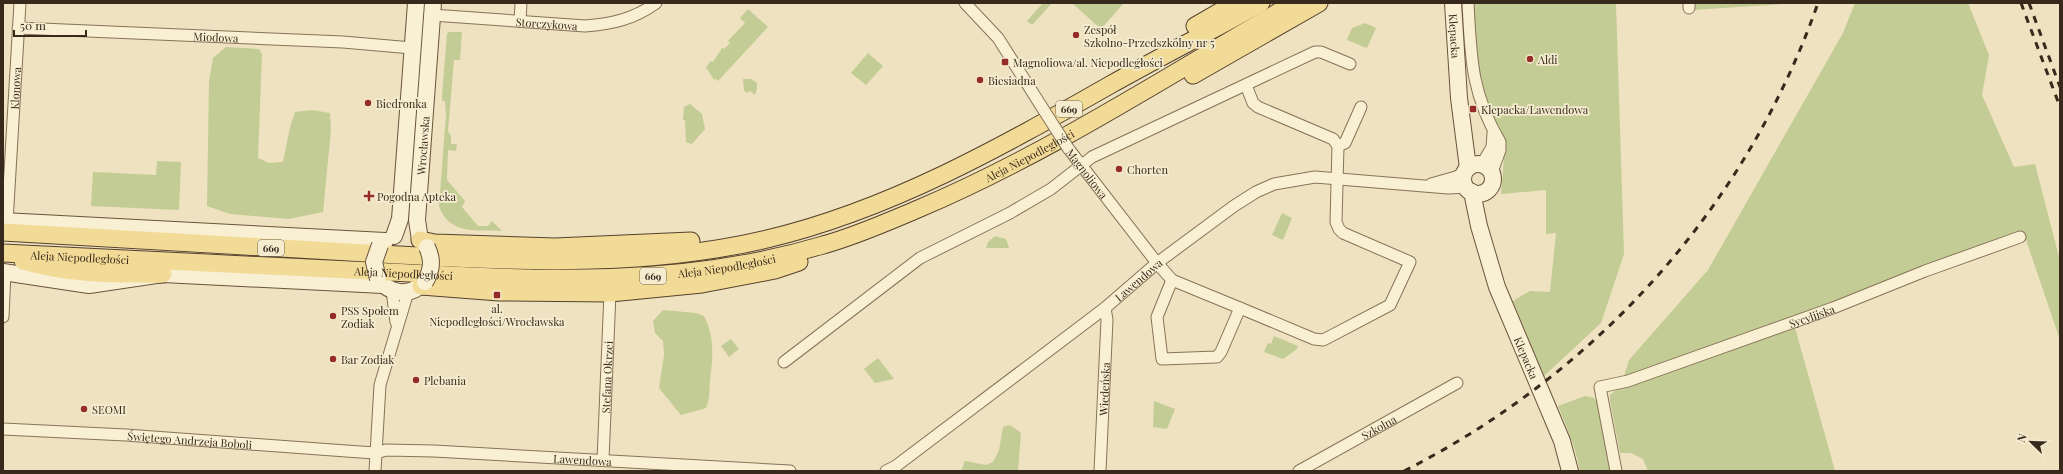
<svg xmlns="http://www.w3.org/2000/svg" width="2063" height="474" viewBox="0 0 2063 474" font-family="'Playfair Display',serif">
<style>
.green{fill:#c3cc94}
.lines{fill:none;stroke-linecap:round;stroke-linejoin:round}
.street-casing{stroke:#877358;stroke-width:13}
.secondary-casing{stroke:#69543b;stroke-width:18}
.primary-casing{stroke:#55412c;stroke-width:19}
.street{stroke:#f9efd3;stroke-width:11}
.secondary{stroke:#f9efd3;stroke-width:16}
.primary{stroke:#f2da97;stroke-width:17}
.rail{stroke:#372a1c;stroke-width:3;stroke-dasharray:7 7;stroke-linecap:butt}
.street-bridge-casing{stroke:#877358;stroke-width:13;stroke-linecap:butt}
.secondary-bridge-casing{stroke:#69543b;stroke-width:18;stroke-linecap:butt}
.street-bridge{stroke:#f9efd3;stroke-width:11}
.secondary-bridge{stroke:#f9efd3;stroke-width:16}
.poi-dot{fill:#962c28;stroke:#f5ecd0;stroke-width:1.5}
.labels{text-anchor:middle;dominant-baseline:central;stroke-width:3.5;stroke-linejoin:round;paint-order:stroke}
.shield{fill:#f5ecd0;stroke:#706452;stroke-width:1}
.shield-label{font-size:10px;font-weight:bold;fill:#372a1c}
.street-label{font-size:11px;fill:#372a1c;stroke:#f5ecd0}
.poi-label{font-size:11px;fill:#372a1c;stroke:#f5ecd0;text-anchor:start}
</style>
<rect width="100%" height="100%" fill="#eee2c0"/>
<g class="green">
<polygon points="1043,3 1052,3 1032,25 1027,21"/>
<polygon points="1072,3 1124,3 1101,29"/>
<polygon points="1471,3 1616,3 1624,254 1601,323 1544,376 1513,301 1530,291 1550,292 1556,233 1546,234 1546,190 1501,194 1504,158 1502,156 1477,77"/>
<polygon points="1692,3 1797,3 1692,10"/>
<polygon points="1855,3 1968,3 1989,55 1982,95 2014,167 2035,164 2060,261 2060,340 2023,231 1792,317 1835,471 1648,471 1643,459 1631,453 1620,453 1610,401 1610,395 1621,386 1629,360 1708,270 1843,33"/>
<polygon points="748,9 768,27 718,81 716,79 714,80 706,67 711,61 713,62 722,48 724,49 730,43 728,41 745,23 740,18"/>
<polygon points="1365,23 1376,28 1367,48 1347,40 1352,28"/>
<polygon points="419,30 424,30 411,211 405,210"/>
<path d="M449,32H462L460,60H454L448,131L451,136V144H457L456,151L448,150L447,180L465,201L462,207L478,226H488L492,221L502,231C477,230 449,235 439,206L446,115L445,101H442V96L447,34Z"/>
<polygon points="226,47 259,49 262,54 258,158 269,163 283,162 290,127 295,112 312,110 330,113 331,130 323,212 289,219 230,214 207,206 209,81 213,58"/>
<polygon points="868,53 883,66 866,85 851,73"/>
<polygon points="743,79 751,79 757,83 757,89 755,95 750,91 747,93 744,90"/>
<polygon points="690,104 702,114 705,129 692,144 686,142 685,120 683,120 684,107"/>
<polygon points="157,161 181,162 179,210 91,206 93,172 156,175"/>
<polygon points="1282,213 1292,218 1283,240 1272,235"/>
<polygon points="995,236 1006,239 1009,248 986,248 988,242"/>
<path d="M663,310L696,313L704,316C715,337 713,358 710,381C709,391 710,399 706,408L681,415L659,388L664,355L663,341L655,333L653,321Z"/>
<polygon points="1274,336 1298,346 1297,349 1283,359 1264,352 1268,343 1271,344"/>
<polygon points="731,339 739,349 729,357 721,346"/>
<polygon points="878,358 894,379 875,383 864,369"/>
<path d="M1585,396L1594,398L1598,404L1610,471H1580C1576,448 1566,426 1558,406Z"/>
<polygon points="1154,401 1175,409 1167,429 1153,427"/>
<polygon points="1010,425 1021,433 1018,471 961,471 965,461 986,465 993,462 999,450 1003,427"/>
</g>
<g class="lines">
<defs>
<g id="street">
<polyline points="965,3 998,38 1045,112"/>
<path d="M1468,3C1471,58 1471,93 1500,142V150L1492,172"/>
<polyline points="1689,3 1689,8"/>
<path id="s1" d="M432,15L585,26C612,24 634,19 656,3"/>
<polyline points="520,21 521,3"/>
<path id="s2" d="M18,28L343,42L412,48"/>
<polyline points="1338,146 1345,143 1361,107"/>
<path id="s3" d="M1068,148L1157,263L1172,280L1240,308"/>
<polyline points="1482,164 1492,147 1493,133"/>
<polyline points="1431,184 1456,177 1465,172"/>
<path id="s4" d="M7,222L20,3"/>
<polyline points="1172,280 1157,317 1162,359 1217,357 1221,352 1240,308 1314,339 1323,340 1329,337 1390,305 1410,262 1343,233 1339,229 1336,222 1338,146 1333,139 1258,107 1253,103 1246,85"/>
<polyline points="392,290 396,322"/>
<polyline points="3,317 5,272"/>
<polyline points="784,362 920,258 1010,213 1051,189 1092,157 1315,52 1321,52 1350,64"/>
<path id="s5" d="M3,429L126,435L360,452L376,453L386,450L434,451L790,471"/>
<path id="s6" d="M603,460L610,293"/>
<polyline points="375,471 380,385 408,292"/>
<path id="s7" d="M886,471L896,466L1105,308L1157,263L1234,206L1256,192L1274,184L1315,177L1448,188L1466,187"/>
<path id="s8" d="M1100,471L1107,320L1105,308"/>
<path id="s9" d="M1299,471L1457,383"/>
<path id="s10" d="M1616,471L1600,387L1628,381L1833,308L1925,271L2020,237"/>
</g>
<g id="secondary">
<path id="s11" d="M1453,3L1459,98L1468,168"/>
<circle cx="1478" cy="179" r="15"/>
<path id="s12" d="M1472,192L1479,226L1497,287L1562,441L1570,471"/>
<polyline points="3,221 385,241"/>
<polyline points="394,236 400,219 416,3"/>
<path id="s13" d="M420,240L417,220L433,3"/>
<polyline points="3,272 89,285 163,274 383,285"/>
<path d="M378,279C391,295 410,297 425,282"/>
</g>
<g id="primary">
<polyline points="1195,26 1235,3"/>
<polyline points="1193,75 1319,3"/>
<path d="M3,232C124,240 245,247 366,253C499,261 636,270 767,239C890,210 1001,147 1110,85C1160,57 1211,31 1261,3"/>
<polyline points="420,240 435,243 555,247 691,241"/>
<path id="s14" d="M3,253C125,259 248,265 370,271C524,279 673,290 823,245C856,236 887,222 918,209C1050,153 1170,74 1294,3"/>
<path d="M23,261C73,275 112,274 163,274"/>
<polyline points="421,286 499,292 610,293 702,284 775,270 799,262"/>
</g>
</defs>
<use href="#street" class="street-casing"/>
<use href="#secondary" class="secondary-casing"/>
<use href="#primary" class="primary-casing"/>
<use href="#street" class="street"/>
<use href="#secondary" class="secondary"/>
<use href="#primary" class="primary"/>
<g class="rail">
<polyline points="2021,3 2060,107"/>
<polyline points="2029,3 2060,87"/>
<path d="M1404,471C1597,373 1746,208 1818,3"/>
</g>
<defs>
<polyline id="street-bridge" points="1045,112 1068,148"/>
<g id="secondary-bridge">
<polyline points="378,279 374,262 380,245"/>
<path d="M425,282C432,270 433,260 427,247"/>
</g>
</defs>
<use href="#street-bridge" class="street-bridge-casing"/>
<use href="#secondary-bridge" class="secondary-bridge-casing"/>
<use href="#street-bridge" class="street-bridge"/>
<use href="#secondary-bridge" class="secondary-bridge"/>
</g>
<g class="poi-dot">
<circle cx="1076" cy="35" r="4"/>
<circle cx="1530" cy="59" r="4"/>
<rect x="1001" y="58" width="8" height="8" rx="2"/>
<circle cx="980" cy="80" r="4"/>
<circle cx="368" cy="103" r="4"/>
<rect x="1469" y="105" width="8" height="8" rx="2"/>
<circle cx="1119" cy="169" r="4"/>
<path d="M367 190h4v4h4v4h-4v4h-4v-4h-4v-4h4z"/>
<rect x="493" y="291" width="8" height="8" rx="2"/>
<circle cx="333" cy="316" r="4"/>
<circle cx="333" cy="359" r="4"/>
<circle cx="416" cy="380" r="4"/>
<circle cx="84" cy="409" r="4"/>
</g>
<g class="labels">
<g class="shield">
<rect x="1056" y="101" width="26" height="16" rx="3"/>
<rect x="258" y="240" width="26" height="16" rx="3"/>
<rect x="640" y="268" width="26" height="16" rx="3"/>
</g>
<g class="shield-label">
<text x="1069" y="109">669</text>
<text x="271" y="248">669</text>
<text x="653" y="276">669</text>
</g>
<g class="street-label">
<text stroke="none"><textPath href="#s1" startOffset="115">Storczykowa</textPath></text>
<text stroke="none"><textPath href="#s11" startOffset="33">Klepacka</textPath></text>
<text stroke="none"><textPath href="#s2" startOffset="198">Miodowa</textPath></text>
<text stroke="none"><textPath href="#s4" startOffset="134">Klonowa</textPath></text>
<text stroke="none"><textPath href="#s13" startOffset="95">Wrocławska</textPath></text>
<text stroke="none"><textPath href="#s14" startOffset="1049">Aleja Niepodległości</textPath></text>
<text stroke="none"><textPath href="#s3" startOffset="32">Magnoliowa</textPath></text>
<text stroke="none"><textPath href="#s14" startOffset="77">Aleja Niepodległości</textPath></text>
<text stroke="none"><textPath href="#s14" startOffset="725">Aleja Niepodległości</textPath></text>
<text stroke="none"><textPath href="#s14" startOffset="401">Aleja Niepodległości</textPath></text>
<text stroke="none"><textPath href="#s7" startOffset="317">Lawendowa</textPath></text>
<text stroke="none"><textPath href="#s10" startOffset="309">Sycylijska</textPath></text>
<text stroke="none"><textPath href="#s12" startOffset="175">Klepacka</textPath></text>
<text stroke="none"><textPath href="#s6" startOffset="83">Stefana Okrzei</textPath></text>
<text stroke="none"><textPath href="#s8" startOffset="82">Wiedeńska</textPath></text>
<text stroke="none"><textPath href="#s9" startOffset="91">Szkolna</textPath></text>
<text stroke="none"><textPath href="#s5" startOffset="187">Świętego Andrzeja Boboli</textPath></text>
<text stroke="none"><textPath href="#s5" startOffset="581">Lawendowa</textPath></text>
</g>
<g class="poi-label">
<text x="1084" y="29">Zespół<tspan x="1084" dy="13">Szkolno-Przedszkolny nr 5</tspan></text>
<text x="1538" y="59">Aldi</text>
<text x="1013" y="62">Magnoliowa/al. Niepodległości</text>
<text x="988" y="80">Biesiadna</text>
<text x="376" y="103">Biedronka</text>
<text x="1481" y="109">Klepacka/Lawendowa</text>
<text x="1127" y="169">Chorten</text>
<text x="377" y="196">Pogodna Apteka</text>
<text x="497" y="308" text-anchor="middle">al.<tspan x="497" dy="13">Niepodległości/Wrocławska</tspan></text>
<text x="341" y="310">PSS Społem<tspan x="341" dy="13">Zodiak</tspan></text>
<text x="341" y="359">Bar Zodiak</text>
<text x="424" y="380">Plebania</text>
<text x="92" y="409">SEOMI</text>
</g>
</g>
<rect width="2063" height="474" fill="none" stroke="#372a1c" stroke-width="8"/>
<g transform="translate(2031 442) rotate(293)" stroke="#f5ecd0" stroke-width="3" paint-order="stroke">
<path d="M0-3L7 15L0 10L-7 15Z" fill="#372a1c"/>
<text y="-6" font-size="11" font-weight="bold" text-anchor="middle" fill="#372a1c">N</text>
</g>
<path d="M14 30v6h72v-6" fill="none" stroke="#372a1c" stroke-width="2"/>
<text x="20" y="30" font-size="12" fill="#372a1c" stroke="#f5ecd0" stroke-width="3" paint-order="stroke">50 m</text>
</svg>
